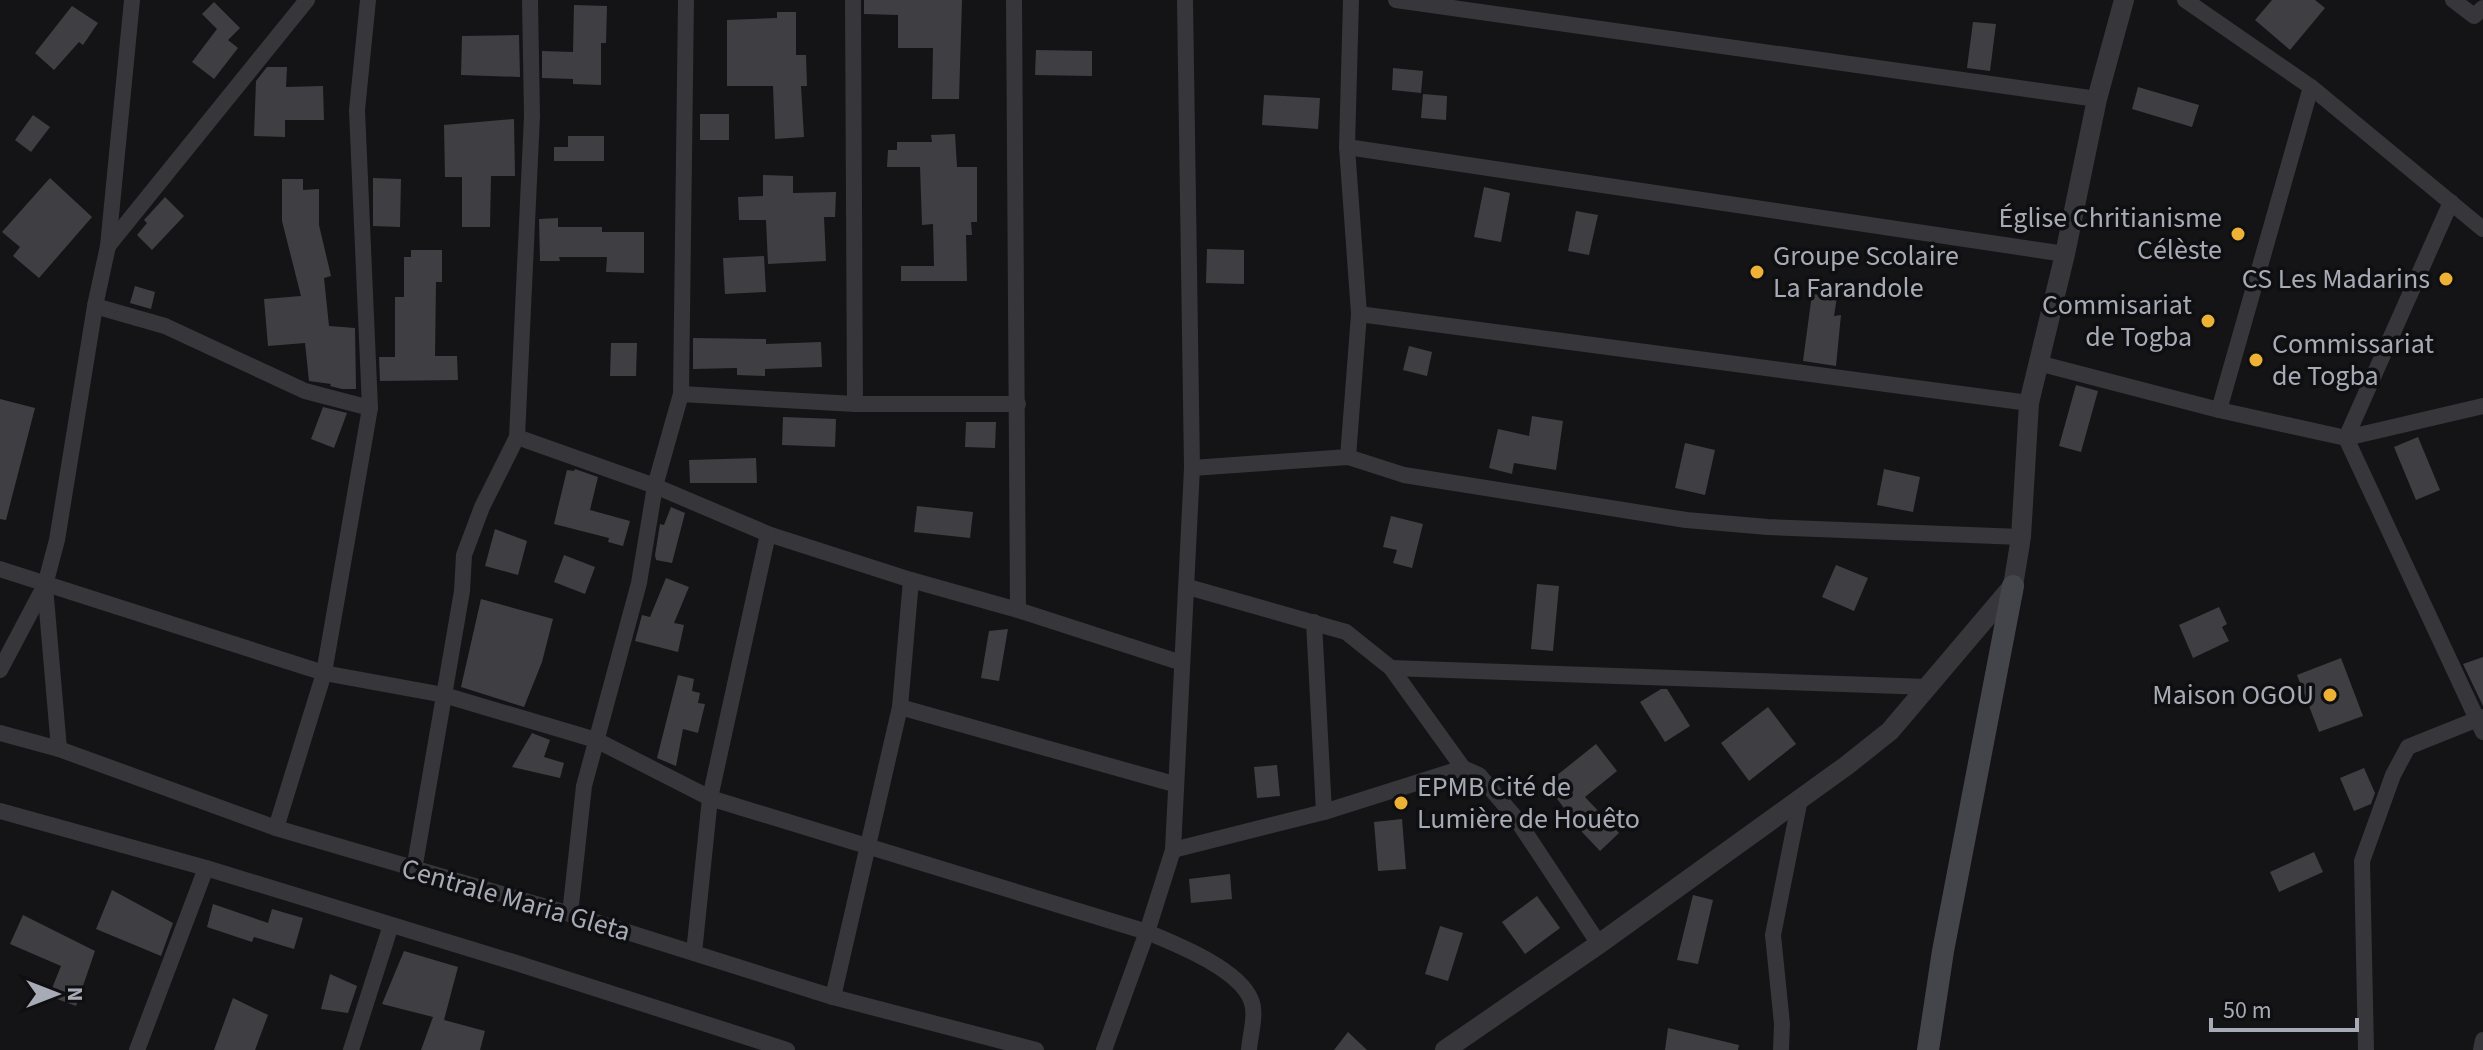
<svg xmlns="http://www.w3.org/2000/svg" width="2483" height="1050" viewBox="0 0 2483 1050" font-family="'Source Sans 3',sans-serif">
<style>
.building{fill:#3f3f43}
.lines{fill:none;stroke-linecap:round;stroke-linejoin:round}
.minor{stroke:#36363b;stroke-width:16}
.tertiary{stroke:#36363b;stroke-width:20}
.secondary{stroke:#44454b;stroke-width:22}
.poi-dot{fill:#edb136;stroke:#0f0f11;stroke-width:3}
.labels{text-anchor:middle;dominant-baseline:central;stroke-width:7;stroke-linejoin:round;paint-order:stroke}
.poi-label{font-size:28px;fill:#a7abb6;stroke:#0f0f11;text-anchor:end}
.street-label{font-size:28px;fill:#a7abb6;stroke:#0f0f11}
</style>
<rect width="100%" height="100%" fill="#141416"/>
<g class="building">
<polygon points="864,0 962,0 959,99 932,99 933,48 898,48 898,15 864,14"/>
<polygon points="2272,0 2315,0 2325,8 2290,50 2255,20"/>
<polygon points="214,2 240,28 228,40 238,48 214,79 192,62 217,29 202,14"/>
<polygon points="574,5 607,6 606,43 601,43 601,85 573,84 573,79 542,78 542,51 573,52"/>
<polygon points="72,6 98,23 83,45 79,42 54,70 35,53"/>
<polygon points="777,12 796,12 796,55 806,55 807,86 801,86 804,137 775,139 773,86 727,86 727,20 777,18"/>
<polygon points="1973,22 1996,24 1990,71 1967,68"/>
<polygon points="519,35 520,77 461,75 462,36"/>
<polygon points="1036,50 1092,51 1092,76 1035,75"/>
<polygon points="267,67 287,67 286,87 323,86 324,120 285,120 285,137 254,136 256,81"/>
<polygon points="1393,68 1423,71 1421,93 1392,90"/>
<polygon points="2138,87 2199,105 2192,127 2132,109"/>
<polygon points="1423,94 1447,96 1446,120 1421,118"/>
<polygon points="1264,95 1320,98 1318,129 1262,125"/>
<rect x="700" y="114" width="29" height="26"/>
<polygon points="33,115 50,127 31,152 15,140"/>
<polygon points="514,119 515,176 491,176 490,227 462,227 462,177 445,177 444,125"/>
<polygon points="955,134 957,167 977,167 977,222 971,222 972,235 966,235 967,281 901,281 901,266 934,266 933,224 922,225 920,167 887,167 888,150 897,150 897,142 932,142 931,135"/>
<polygon points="568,136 604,136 604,161 554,161 554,147 568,147"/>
<polygon points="763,175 793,176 793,193 836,192 835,217 824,217 826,261 768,264 766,220 739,220 738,197 763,196"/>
<polygon points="50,178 92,217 39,278 13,256 20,247 2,232"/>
<polygon points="373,178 401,179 400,227 373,226"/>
<polygon points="282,179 303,179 303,190 319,189 319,225 331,276 324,278 329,326 355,328 356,389 342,389 330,386 331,384 309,381 305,343 268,346 264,299 301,296 282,221"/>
<polygon points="1484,187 1510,193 1501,242 1474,237"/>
<polygon points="165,197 184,216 152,250 137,235 147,223 144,220"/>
<polygon points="1576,211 1598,215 1589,255 1568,251"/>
<polygon points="558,218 558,227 602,227 602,232 644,232 644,273 606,272 607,257 559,257 560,261 540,261 539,219"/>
<polygon points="1207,249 1244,250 1244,284 1206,283"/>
<polygon points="411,250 442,250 442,282 436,282 435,356 457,356 458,380 380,381 379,357 395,357 395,297 404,297 404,257 411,257"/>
<polygon points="764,256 766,292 725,294 723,258"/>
<polygon points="135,286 155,292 151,309 130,303"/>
<polygon points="1812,294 1837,297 1834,316 1841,315 1836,366 1803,361"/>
<polygon points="693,338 766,339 766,344 821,342 822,367 765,369 765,376 737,375 737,368 693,369"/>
<polygon points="611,343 637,343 636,376 610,376"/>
<polygon points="1409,346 1432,352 1427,376 1403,370"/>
<polygon points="2076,385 2098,391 2081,452 2059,446"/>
<polygon points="0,399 35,408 6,520 0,519"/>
<polygon points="323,407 347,413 334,448 311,439"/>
<polygon points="1532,416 1563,421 1556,470 1514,463 1512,474 1489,468 1498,429 1529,436"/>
<polygon points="783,417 836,419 835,447 782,445"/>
<polygon points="966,422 996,422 995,448 965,447"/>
<polygon points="2418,437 2440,490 2416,500 2394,447"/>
<polygon points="1685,443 1715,450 1705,495 1675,488"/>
<polygon points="756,458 757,483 690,483 689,460"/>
<polygon points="575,469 598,477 590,510 630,521 623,546 608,542 609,538 554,524 567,470 574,471"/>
<polygon points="1884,469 1920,477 1913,512 1877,505"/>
<polygon points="917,506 973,512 970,538 914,532"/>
<polygon points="671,507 685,513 672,563 656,560 655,555 660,524 664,525"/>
<polygon points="1391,516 1423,524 1412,568 1393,563 1397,550 1383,547"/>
<polygon points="495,529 527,541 518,575 485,566"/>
<polygon points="564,555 595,567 585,594 554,582"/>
<polygon points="1836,565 1868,578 1854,611 1822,597"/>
<polygon points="666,578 689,587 674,623 684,625 678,652 635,641 642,615 650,617"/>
<polygon points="1537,584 1559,586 1553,651 1531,649"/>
<polygon points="481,599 553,619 542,662 524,707 461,687"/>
<polygon points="2219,607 2227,624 2222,627 2229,641 2193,658 2179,625"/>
<polygon points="1008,629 999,681 981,678 989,631"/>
<polygon points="2483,657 2483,706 2463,664"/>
<polygon points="2341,658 2363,716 2319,732 2297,675"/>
<polygon points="678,675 694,679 692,691 700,693 698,703 705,704 698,733 683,729 676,766 657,758"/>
<polygon points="1661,689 1667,689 1690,726 1665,742 1640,702"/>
<polygon points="1768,707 1796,744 1749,781 1721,743"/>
<polygon points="532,733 550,740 544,757 564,763 560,778 512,767"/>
<polygon points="1596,744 1617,771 1585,797 1619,833 1600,851 1582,832 1546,784"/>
<polygon points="1277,765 1280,796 1257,798 1254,767"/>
<polygon points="2364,768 2375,793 2371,804 2354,811 2340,778"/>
<polygon points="1402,819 1406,869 1378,871 1374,822"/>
<polygon points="2314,852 2323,872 2279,892 2270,872"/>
<polygon points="1230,874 1232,899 1191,903 1189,879"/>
<polygon points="112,890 173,923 161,956 96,929"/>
<polygon points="1693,895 1713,900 1698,964 1677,960"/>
<polygon points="1537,896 1560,928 1525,954 1502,922"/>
<polygon points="213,904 268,923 272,909 303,918 294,949 254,937 252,942 207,927"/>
<polygon points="23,915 95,951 76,1006 49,996 61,966 10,944"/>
<polygon points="1440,926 1463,933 1448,981 1425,974"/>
<polygon points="404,951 458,967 444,1020 485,1031 480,1050 421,1050 433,1017 382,1004"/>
<polygon points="330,974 357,986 348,1013 321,1009"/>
<polygon points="233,998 268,1015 255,1050 214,1050"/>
<polygon points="1668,1028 1739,1045 1738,1050 1665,1050"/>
<polygon points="1348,1032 1367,1050 1334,1050"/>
</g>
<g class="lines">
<g class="minor">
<polyline points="853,0 855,404"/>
<polyline points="1396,0 2097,99"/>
<polyline points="2185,0 2311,87 2483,229"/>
<polyline points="2453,0 2474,16 2483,8"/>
<polyline points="1347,147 2065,254"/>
<polyline points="2451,202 2346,438 2483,732"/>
<polyline points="108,246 307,0"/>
<polyline points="95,306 165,326 305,391 370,408"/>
<polyline points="1359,314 2029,403"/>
<polyline points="2038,363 2219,410 2346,438 2483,406"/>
<polyline points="681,394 855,404 1018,404"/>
<polyline points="2219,410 2311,87"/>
<polyline points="517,437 655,486 768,534 911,580 1018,610 1014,0"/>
<polyline points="1348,457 1359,314 1347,147 1351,0"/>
<polyline points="1192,468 1348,457 1404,475 1686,520 1768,527 2021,537"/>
<path d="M0,569L324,673L444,695L596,740L710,798L1147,932C1176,944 1239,969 1251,1000C1257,1014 1250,1035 1249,1050"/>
<polyline points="45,586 59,749"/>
<polyline points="1188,587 1346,632 1391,668 1463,768"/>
<polyline points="1018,610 1182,663"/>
<polyline points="1314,622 1324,812"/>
<polyline points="1391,668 1928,687"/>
<polyline points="0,670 45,585 57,540 95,306 108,246 132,0"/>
<polyline points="900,707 1174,784"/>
<polyline points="0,733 59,749 276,828 570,914 833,997 1036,1050"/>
<polyline points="0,811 206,868 510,961 787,1050"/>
<polyline points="276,828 324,673 370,408 357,110 368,0"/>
<polyline points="1173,850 1324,812 1463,768 1479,775 1515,817 1599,944"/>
<polyline points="414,870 462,591 464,555 482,507 517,437 532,116 530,0"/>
<polyline points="570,914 584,786 639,583 655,486 681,394 686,0"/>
<polyline points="694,953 710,798 768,534"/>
<polyline points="833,997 900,707 911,580"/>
<polyline points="137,1050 206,868"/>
<polyline points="351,1050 391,925"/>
<polyline points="1104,1050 1147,932 1173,850 1192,468 1185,0"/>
<polyline points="1781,1050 1782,1024 1773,935 1800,799"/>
<polyline points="2366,1050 2362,861 2393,775 2408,747 2483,717"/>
<polyline points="2481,1050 2483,1040"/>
</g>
<polyline class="tertiary" points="1445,1050 1599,944 1846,766 1890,731 2013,586 2021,537 2029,403 2065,254 2097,99 2124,0"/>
<polyline class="secondary" points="1928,1050 1943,951 2013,586"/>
</g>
<g class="poi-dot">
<circle cx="2238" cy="234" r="8"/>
<circle cx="1757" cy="272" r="8"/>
<circle cx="2446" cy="279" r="8"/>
<circle cx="2208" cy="321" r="8"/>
<circle cx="2256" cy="360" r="8"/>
<circle cx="2330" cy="695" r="8"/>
<circle cx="1401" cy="803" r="8"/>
</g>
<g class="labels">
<g class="poi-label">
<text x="2222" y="218">Église Chritianisme<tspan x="2222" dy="32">Célèste</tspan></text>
<text x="1773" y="256" text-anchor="start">Groupe Scolaire<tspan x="1773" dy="32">La Farandole</tspan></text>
<text x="2430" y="279">CS Les Madarins</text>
<text x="2192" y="305">Commisariat<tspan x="2192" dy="32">de Togba</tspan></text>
<text x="2272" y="344" text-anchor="start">Commissariat<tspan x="2272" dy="32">de Togba</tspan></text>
<text x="2314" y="695">Maison OGOU</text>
<text x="1417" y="787" text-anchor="start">EPMB Cité de<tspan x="1417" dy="32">Lumière de Houêto</tspan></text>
</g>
<g class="street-label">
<text transform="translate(516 900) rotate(16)">Centrale Maria Gleta</text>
</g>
</g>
<g transform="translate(56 994) rotate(90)" stroke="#0f0f11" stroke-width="6" paint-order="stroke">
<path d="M0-6L14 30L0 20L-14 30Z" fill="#a7abb6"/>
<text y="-12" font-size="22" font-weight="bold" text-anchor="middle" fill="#a7abb6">N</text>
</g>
<path d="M2211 1018v12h146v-12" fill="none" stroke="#a7abb6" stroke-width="4"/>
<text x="2223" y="1018" font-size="24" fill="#a7abb6" stroke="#0f0f11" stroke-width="6" paint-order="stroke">50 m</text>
</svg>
